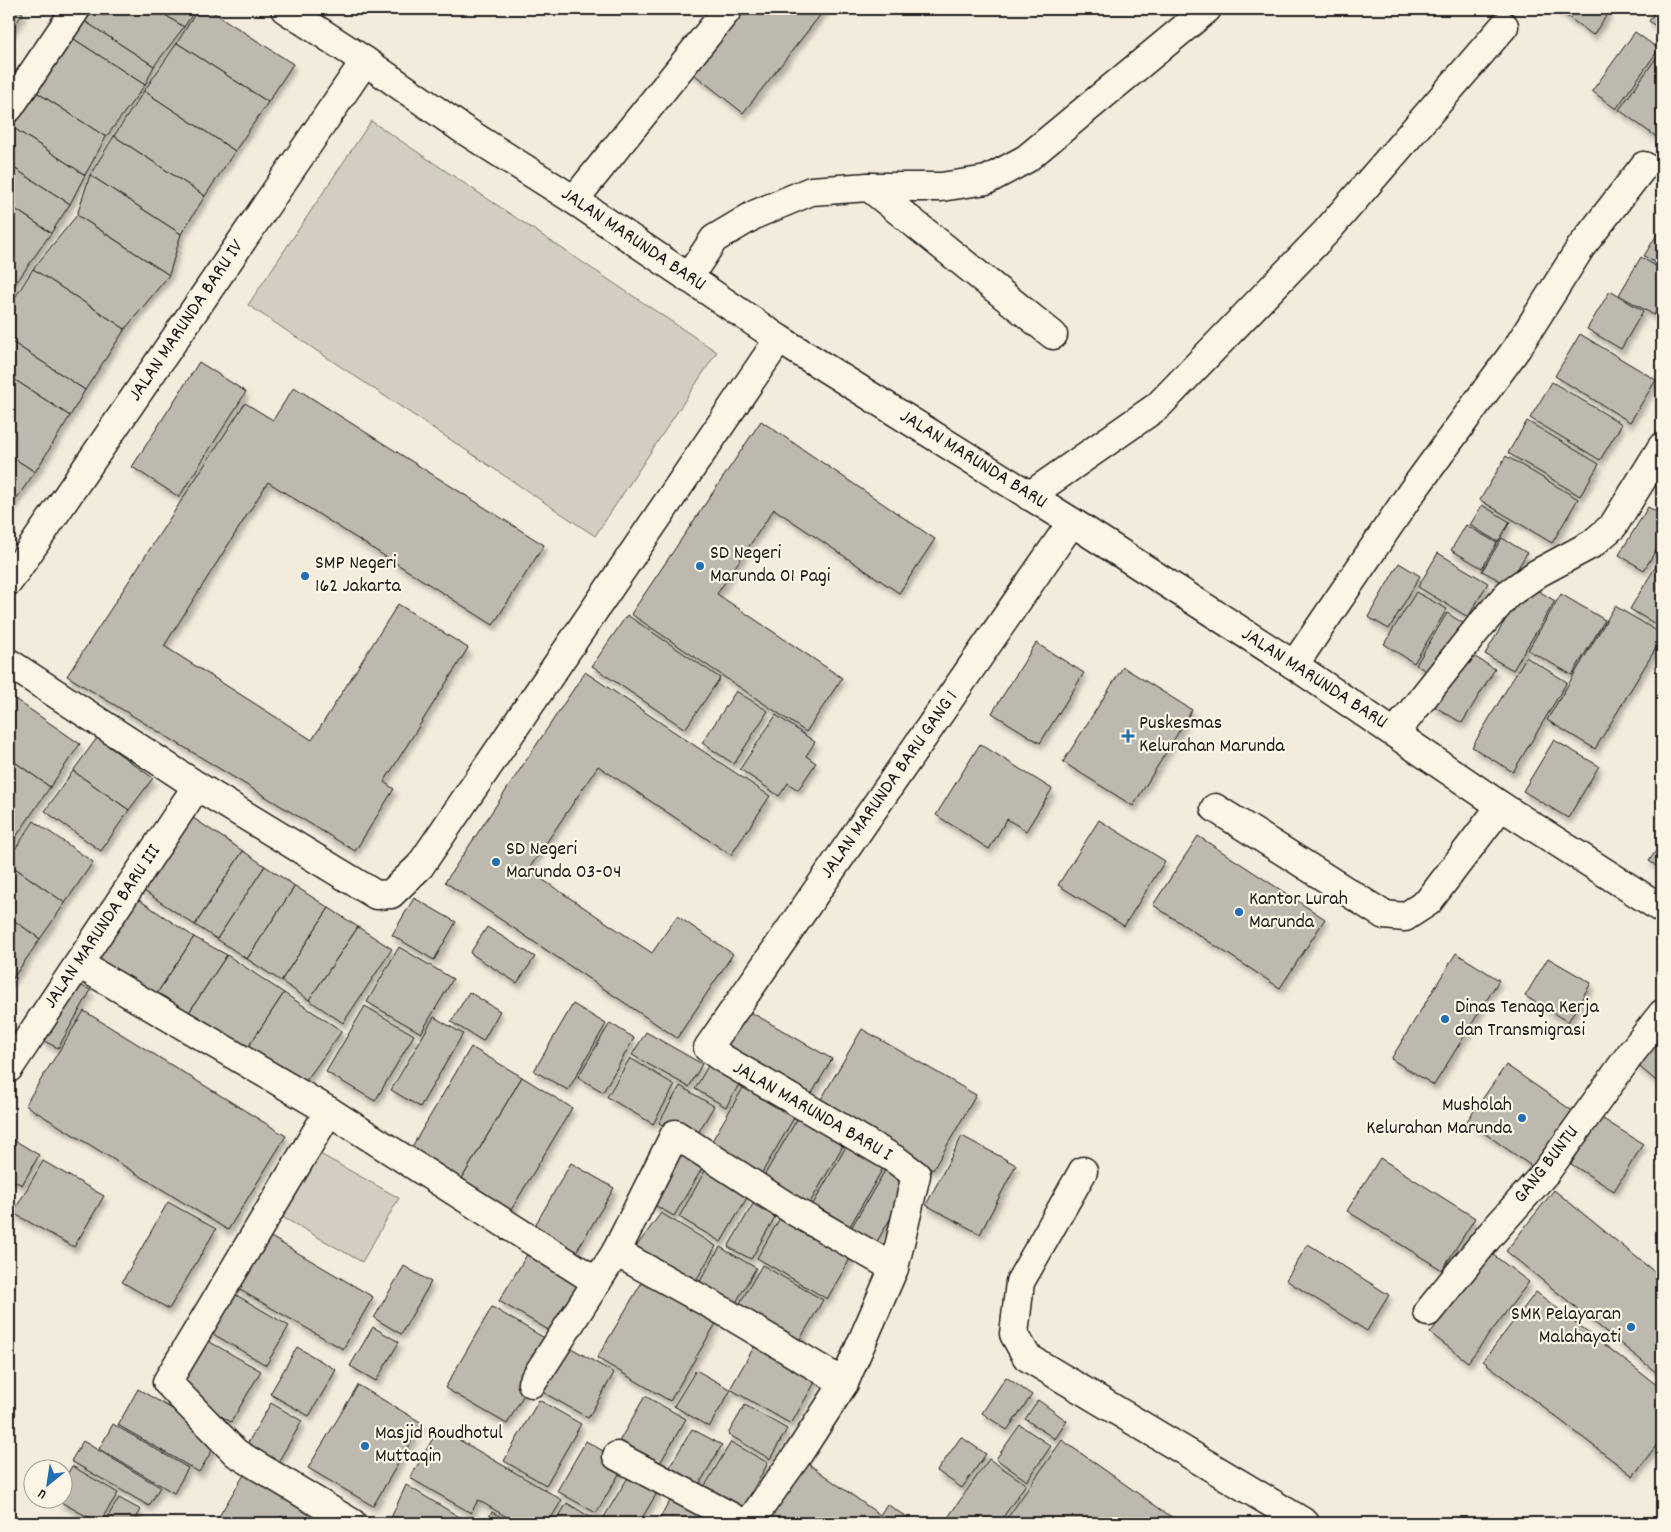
<svg xmlns="http://www.w3.org/2000/svg" width="1671" height="1532" viewBox="0 0 1671 1532" font-family="Dekko,sans-serif">
<style>
.green{fill:#d3cec1;stroke:#78756e}
.building{fill:#beb9ae;stroke:#1c1c1c;filter:url(#shadow)}
.lines{fill:none;stroke-linecap:round;stroke-linejoin:round}
.minor-casing{stroke:#1c1c1c;stroke-width:31}
.minor{stroke:#fcf5e5;stroke-width:28}
.poi-dot{fill:#1f6fb2;stroke:#fcf5e5;stroke-width:2}
.labels{text-anchor:middle;dominant-baseline:central;stroke-width:4.5;stroke-linejoin:round;paint-order:stroke}
.street-label{font-size:20px;fill:#1c1c1c;stroke:#fcf5e5}
.poi-label{font-size:20px;fill:#1c1c1c;stroke:#fcf5e5;text-anchor:start}
</style>
<defs>
<filter id="shadow"><feDropShadow dx="3" dy="5.5" stdDeviation="2.5" flood-color="#0004"/></filter>
</defs>
<rect width="100%" height="100%" fill="#f3ecdd"/>
<filter id="ink" filterUnits="userSpaceOnUse"><feTurbulence type="fractalNoise" baseFrequency=".02" numOctaves="2"/><feDisplacementMap in="SourceGraphic" scale="10" xChannelSelector="R" yChannelSelector="G"/><feConvolveMatrix kernelMatrix="1 2 1 2 8 2 1 2 1" color-interpolation-filters="sRGB"/></filter>
<g filter="url(#ink)">
<g class="green">
<polygon points="371,121 717,352 595,536 248,305"/>
<polygon points="313,1150 399,1198 362,1262 277,1214"/>
</g>
<g class="building">
<polygon points="9,9 17,9 23,13 9,34"/>
<polygon points="80,9 156,9 184,27 154,66 75,15"/>
<polygon points="156,9 196,9 184,27"/>
<polygon points="198,9 208,9 293,64 268,102 177,43"/>
<polygon points="740,9 825,9 743,113 690,71"/>
<polygon points="1557,9 1605,9 1609,12 1593,35"/>
<polygon points="1657,9 1662,9 1662,31 1649,21"/>
<polygon points="75,15 154,66 145,85 66,34"/>
<polygon points="1635,32 1659,49 1616,109 1592,91"/>
<polygon points="66,34 145,85 106,137 27,86"/>
<polygon points="177,43 268,102 235,151 144,91"/>
<polygon points="1662,50 1662,141 1619,110"/>
<polygon points="27,86 106,137 85,175 9,125 9,119"/>
<polygon points="144,91 235,151 205,196 114,136"/>
<polygon points="9,125 85,175 70,204 9,165"/>
<polygon points="114,136 205,196 181,234 90,175"/>
<polygon points="9,165 70,204 51,233 9,205"/>
<polygon points="90,175 181,234 169,275 77,215"/>
<polygon points="9,205 51,233 9,293"/>
<polygon points="77,215 169,275 125,329 33,269"/>
<polygon points="1662,226 1662,267 1644,256"/>
<polygon points="1641,257 1662,270 1662,301 1654,315 1619,295"/>
<polygon points="33,269 125,329 85,390 9,340 9,307"/>
<polygon points="1610,291 1643,311 1621,349 1587,329"/>
<polygon points="1580,334 1656,380 1630,422 1555,376"/>
<polygon points="9,340 85,390 70,416 9,376"/>
<polygon points="199,362 246,392 179,497 132,467"/>
<polygon points="9,376 70,416 35,472 9,455"/>
<polygon points="1552,382 1622,424 1600,460 1530,418"/>
<polygon points="294,387 544,545 493,625 268,482 164,646 312,740 398,604 468,648 384,782 394,789 355,851 67,676 245,403 273,420"/>
<polygon points="761,421 935,539 899,593 774,509 717,594 842,678 806,732 631,614"/>
<polygon points="1527,421 1599,464 1580,496 1508,453"/>
<polygon points="9,455 35,472 9,509"/>
<polygon points="1506,456 1578,499 1552,543 1480,500"/>
<polygon points="1482,505 1510,522 1498,542 1470,525"/>
<polygon points="1648,507 1662,515 1662,540 1644,570 1619,555"/>
<polygon points="1466,525 1497,543 1482,568 1451,550"/>
<polygon points="1502,538 1527,553 1508,585 1482,571"/>
<polygon points="1438,553 1488,583 1468,617 1418,587"/>
<polygon points="1662,556 1662,628 1630,609"/>
<polygon points="1399,563 1420,576 1389,629 1368,617"/>
<polygon points="1527,584 1555,601 1513,670 1485,654"/>
<polygon points="1416,592 1447,609 1414,663 1384,644"/>
<polygon points="1561,594 1605,620 1572,675 1528,650"/>
<polygon points="1615,606 1662,634 1662,638 1595,749 1547,720"/>
<polygon points="1447,613 1469,627 1438,678 1416,665"/>
<polygon points="627,615 720,678 685,729 592,666"/>
<polygon points="1036,643 1084,673 1040,743 992,713"/>
<polygon points="1465,651 1495,669 1462,723 1432,705"/>
<polygon points="1526,657 1567,682 1513,772 1472,747"/>
<polygon points="1123,667 1192,710 1133,806 1063,762"/>
<polygon points="585,672 770,796 731,855 598,766 528,870 652,953 677,916 733,954 677,1038 445,882"/>
<polygon points="736,691 768,711 734,764 702,743"/>
<polygon points="9,695 80,744 50,787 9,758"/>
<polygon points="776,715 815,742 806,756 816,763 798,790 788,783 779,796 740,769"/>
<polygon points="97,738 153,778 129,810 73,771"/>
<polygon points="1554,740 1599,766 1568,818 1523,791"/>
<polygon points="980,744 1052,789 1026,831 1007,819 989,849 936,815"/>
<polygon points="9,758 50,787 9,847"/>
<polygon points="73,771 129,810 101,851 45,811"/>
<polygon points="184,812 243,851 195,925 135,885"/>
<polygon points="1099,820 1165,861 1124,926 1058,885"/>
<polygon points="34,821 93,862 65,903 9,864 9,858"/>
<polygon points="1198,836 1325,919 1280,988 1153,905"/>
<polygon points="1662,842 1662,870 1649,861"/>
<polygon points="243,851 265,866 217,939 195,925"/>
<polygon points="9,864 65,903 40,939 9,917"/>
<polygon points="265,866 295,886 247,959 217,939"/>
<polygon points="295,886 329,908 281,981 247,959"/>
<polygon points="132,895 194,937 154,998 91,957"/>
<polygon points="414,898 456,922 434,960 392,935"/>
<polygon points="329,908 358,927 309,1000 281,981"/>
<polygon points="9,917 40,939 9,984"/>
<polygon points="358,927 392,949 343,1023 309,1000"/>
<polygon points="487,927 535,957 517,983 470,953"/>
<polygon points="194,937 227,955 186,1017 154,998"/>
<polygon points="399,947 453,979 421,1033 367,1002"/>
<polygon points="1456,953 1499,980 1434,1085 1391,1059"/>
<polygon points="227,955 284,993 243,1055 186,1017"/>
<polygon points="1548,958 1591,983 1568,1022 1525,996"/>
<polygon points="72,982 91,990 58,1048 40,1039"/>
<polygon points="469,992 500,1011 483,1041 451,1022"/>
<polygon points="284,993 342,1031 300,1089 243,1055"/>
<polygon points="573,1004 606,1024 568,1090 534,1071"/>
<polygon points="365,1006 414,1035 375,1101 326,1072"/>
<polygon points="747,1010 832,1059 805,1105 721,1056"/>
<polygon points="84,1011 286,1136 228,1230 25,1105"/>
<polygon points="434,1017 463,1034 420,1107 391,1090"/>
<polygon points="610,1023 634,1038 603,1092 578,1077"/>
<polygon points="862,1029 976,1095 933,1170 819,1103"/>
<polygon points="1662,1029 1662,1086 1634,1062"/>
<polygon points="646,1032 702,1064 689,1087 632,1055"/>
<polygon points="471,1047 522,1077 461,1180 410,1150"/>
<polygon points="714,1055 745,1074 726,1107 695,1089"/>
<polygon points="630,1058 675,1085 653,1124 607,1097"/>
<polygon points="1506,1065 1577,1114 1537,1170 1467,1121"/>
<polygon points="522,1077 572,1108 511,1210 461,1180"/>
<polygon points="747,1081 798,1111 756,1183 706,1151"/>
<polygon points="680,1086 714,1106 692,1143 659,1123"/>
<polygon points="802,1111 848,1137 804,1213 758,1186"/>
<polygon points="1600,1117 1643,1144 1614,1191 1571,1164"/>
<polygon points="962,1136 1016,1165 980,1234 926,1205"/>
<polygon points="9,1137 39,1155 22,1185 9,1178"/>
<polygon points="850,1140 887,1161 850,1226 813,1204"/>
<polygon points="674,1145 704,1165 674,1216 649,1202"/>
<polygon points="1380,1158 1475,1218 1442,1270 1347,1211"/>
<polygon points="43,1161 104,1196 74,1247 13,1213"/>
<polygon points="571,1163 614,1188 576,1252 534,1227"/>
<polygon points="887,1167 912,1181 872,1250 847,1235"/>
<polygon points="705,1171 748,1196 721,1242 679,1217"/>
<polygon points="1554,1190 1662,1278 1662,1377 1506,1251"/>
<polygon points="168,1202 216,1229 169,1309 122,1282"/>
<polygon points="753,1204 775,1217 751,1259 728,1247"/>
<polygon points="784,1211 854,1252 827,1299 757,1258"/>
<polygon points="661,1213 716,1246 691,1289 630,1255"/>
<polygon points="264,1233 373,1297 343,1349 233,1286"/>
<polygon points="1308,1244 1389,1295 1367,1331 1286,1280"/>
<polygon points="720,1247 756,1268 731,1311 695,1290"/>
<polygon points="531,1248 583,1280 552,1332 499,1301"/>
<polygon points="1492,1254 1529,1282 1468,1362 1430,1333"/>
<polygon points="762,1265 823,1300 796,1346 736,1310"/>
<polygon points="404,1266 431,1282 401,1334 374,1318"/>
<polygon points="645,1277 718,1320 670,1401 597,1358"/>
<polygon points="231,1292 289,1326 266,1365 208,1331"/>
<polygon points="1536,1292 1662,1389 1662,1438 1633,1476 1483,1361"/>
<polygon points="492,1307 553,1343 507,1424 445,1388"/>
<polygon points="373,1327 399,1342 376,1381 350,1366"/>
<polygon points="203,1338 261,1371 231,1422 173,1388"/>
<polygon points="758,1340 819,1375 791,1424 730,1389"/>
<polygon points="561,1342 614,1373 588,1418 534,1387"/>
<polygon points="297,1347 336,1370 309,1416 270,1394"/>
<polygon points="696,1370 731,1390 709,1427 674,1406"/>
<polygon points="1006,1377 1032,1395 1007,1430 982,1413"/>
<polygon points="358,1385 422,1423 373,1506 308,1468"/>
<polygon points="138,1389 220,1437 199,1472 118,1425"/>
<polygon points="645,1396 686,1419 657,1468 617,1445"/>
<polygon points="539,1400 581,1424 546,1485 504,1461"/>
<polygon points="1038,1400 1067,1421 1055,1439 1025,1419"/>
<polygon points="271,1403 302,1421 277,1464 246,1446"/>
<polygon points="745,1405 787,1429 770,1459 728,1434"/>
<polygon points="113,1424 188,1468 174,1493 99,1449"/>
<polygon points="1020,1425 1051,1446 1027,1481 996,1459"/>
<polygon points="439,1428 562,1500 548,1523 517,1523 478,1500 471,1513 410,1478"/>
<polygon points="692,1429 722,1445 694,1493 665,1475"/>
<polygon points="961,1437 986,1454 962,1488 937,1471"/>
<polygon points="1062,1440 1180,1523 1004,1523"/>
<polygon points="83,1441 160,1487 149,1506 71,1461"/>
<polygon points="586,1441 625,1464 596,1513 557,1491"/>
<polygon points="731,1442 768,1463 741,1511 703,1489"/>
<polygon points="989,1459 1026,1484 999,1523 944,1523"/>
<polygon points="807,1463 880,1515 887,1504 915,1523 765,1523"/>
<polygon points="72,1466 118,1493 99,1523 57,1500 62,1500 62,1483"/>
<polygon points="248,1468 322,1512 316,1523 293,1523 281,1516 277,1523 215,1523"/>
<polygon points="633,1469 661,1486 639,1523 615,1523 604,1517"/>
<polygon points="406,1485 468,1522 395,1523 390,1520"/>
<polygon points="674,1494 707,1513 701,1523 657,1523"/>
<polygon points="119,1498 141,1510 133,1523 104,1523"/>
<polygon points="567,1503 600,1523 555,1523"/>
<polygon points="492,1512 511,1523 485,1523"/>
</g>
<g class="lines">
<defs>
<g id="minor">
<polyline points="285,9 365,61 464,130 574,200 779,339 1072,522 1294,665 1501,806 1662,909"/>
<polyline points="9,108 76,9"/>
<polyline points="869,187 1053,335"/>
<polyline points="574,200 728,9"/>
<polyline points="688,278 714,239 756,214 811,191 869,187 941,187 987,180 1026,159 1207,9"/>
<polyline points="1029,496 1158,406 1326,232 1504,26"/>
<polyline points="9,581 365,61"/>
<polyline points="9,663 197,786 376,895 391,894 420,866 779,339"/>
<polyline points="1294,665 1411,493 1517,348 1581,247 1644,166"/>
<polyline points="1395,733 1479,627 1508,594 1538,573 1592,544 1613,526 1662,447"/>
<polyline points="1215,808 1384,915 1405,917 1428,902 1501,806"/>
<polyline points="79,964 329,1111 597,1282"/>
<polyline points="9,1068 197,786"/>
<polyline points="329,1111 167,1382 236,1453 352,1523"/>
<polyline points="1083,1171 1020,1282 1014,1334 1027,1357 1305,1523"/>
<polyline points="616,1252 723,1311 844,1383"/>
<polyline points="1428,1312 1490,1235 1546,1172 1632,1052 1662,1014"/>
<polyline points="532,1383 616,1252 675,1134 794,1211 894,1268"/>
<polyline points="617,1456 743,1523"/>
<polyline points="749,1523 799,1453 844,1383 894,1268 916,1175 896,1160 722,1058 708,1048 1072,522"/>
</g>
</defs>
<use href="#minor" class="minor-casing"/>
<use href="#minor" class="minor"/>
</g>
</g>
<g class="poi-dot">
<circle cx="700" cy="566" r="5"/>
<circle cx="305" cy="576" r="5"/>
<path d="M1125.5 728.5h5v5h5v5h-5v5h-5v-5h-5v-5h5z"/>
<circle cx="496" cy="862" r="5"/>
<circle cx="1239" cy="912" r="5"/>
<circle cx="1445" cy="1019" r="5"/>
<circle cx="1522" cy="1118" r="5"/>
<circle cx="1631" cy="1327" r="5"/>
<circle cx="365" cy="1446" r="5"/>
</g>
<g class="labels">
<g class="street-label">
<text transform="translate(633 240) rotate(34)">JALAN MARUNDA BARU</text>
<text transform="translate(187 321) rotate(-56)">JALAN MARUNDA BARU IV</text>
<text transform="translate(973 460) rotate(32)">JALAN MARUNDA BARU</text>
<text transform="translate(1314 679) rotate(33)">JALAN MARUNDA BARU</text>
<text transform="translate(890 785) rotate(-55)">JALAN MARUNDA BARU GANG 1</text>
<text transform="translate(103 927) rotate(-56)">JALAN MARUNDA BARU III</text>
<text transform="translate(812 1112) rotate(30)">JALAN MARUNDA BARU I</text>
<text transform="translate(1547 1165) rotate(-52)">GANG BUNTU</text>
</g>
<g class="poi-label">
<text x="710" y="554">SD Negeri<tspan x="710" dy="23">Marunda 01 Pagi</tspan></text>
<text x="315" y="564">SMP Negeri<tspan x="315" dy="23">162 Jakarta</tspan></text>
<text x="1139" y="724">Puskesmas<tspan x="1139" dy="23">Kelurahan Marunda</tspan></text>
<text x="506" y="850">SD Negeri<tspan x="506" dy="23">Marunda 03-04</tspan></text>
<text x="1249" y="900">Kantor Lurah<tspan x="1249" dy="23">Marunda</tspan></text>
<text x="1455" y="1008">Dinas Tenaga Kerja<tspan x="1455" dy="23">dan Transmigrasi</tspan></text>
<text x="1512" y="1106" text-anchor="end">Musholah<tspan x="1512" dy="23">Kelurahan Marunda</tspan></text>
<text x="1621" y="1315" text-anchor="end">SMK Pelayaran<tspan x="1621" dy="23">Malahayati</tspan></text>
<text x="375" y="1434">Masjid Roudhotul<tspan x="375" dy="23">Muttaqin</tspan></text>
</g>
</g>
<rect width="1671" height="1532" fill="none" stroke="#fcf5e5" stroke-width="30"/>
<rect x="15" y="15" width="1641" height="1502" fill="none" stroke="#1c1c1c" stroke-width="2" filter="url(#ink)"/>
<g transform="translate(48 1484) rotate(210)"><circle r="24" fill="#fcf5e5" stroke="#a29e95"/>
<path d="M0-4L9 19L0 12L-9 19Z" fill="#1f6fb2"/>
<text y="-8" font-size="14" font-weight="bold" text-anchor="middle" fill="#1c1c1c">U</text>
</g>
</svg>
